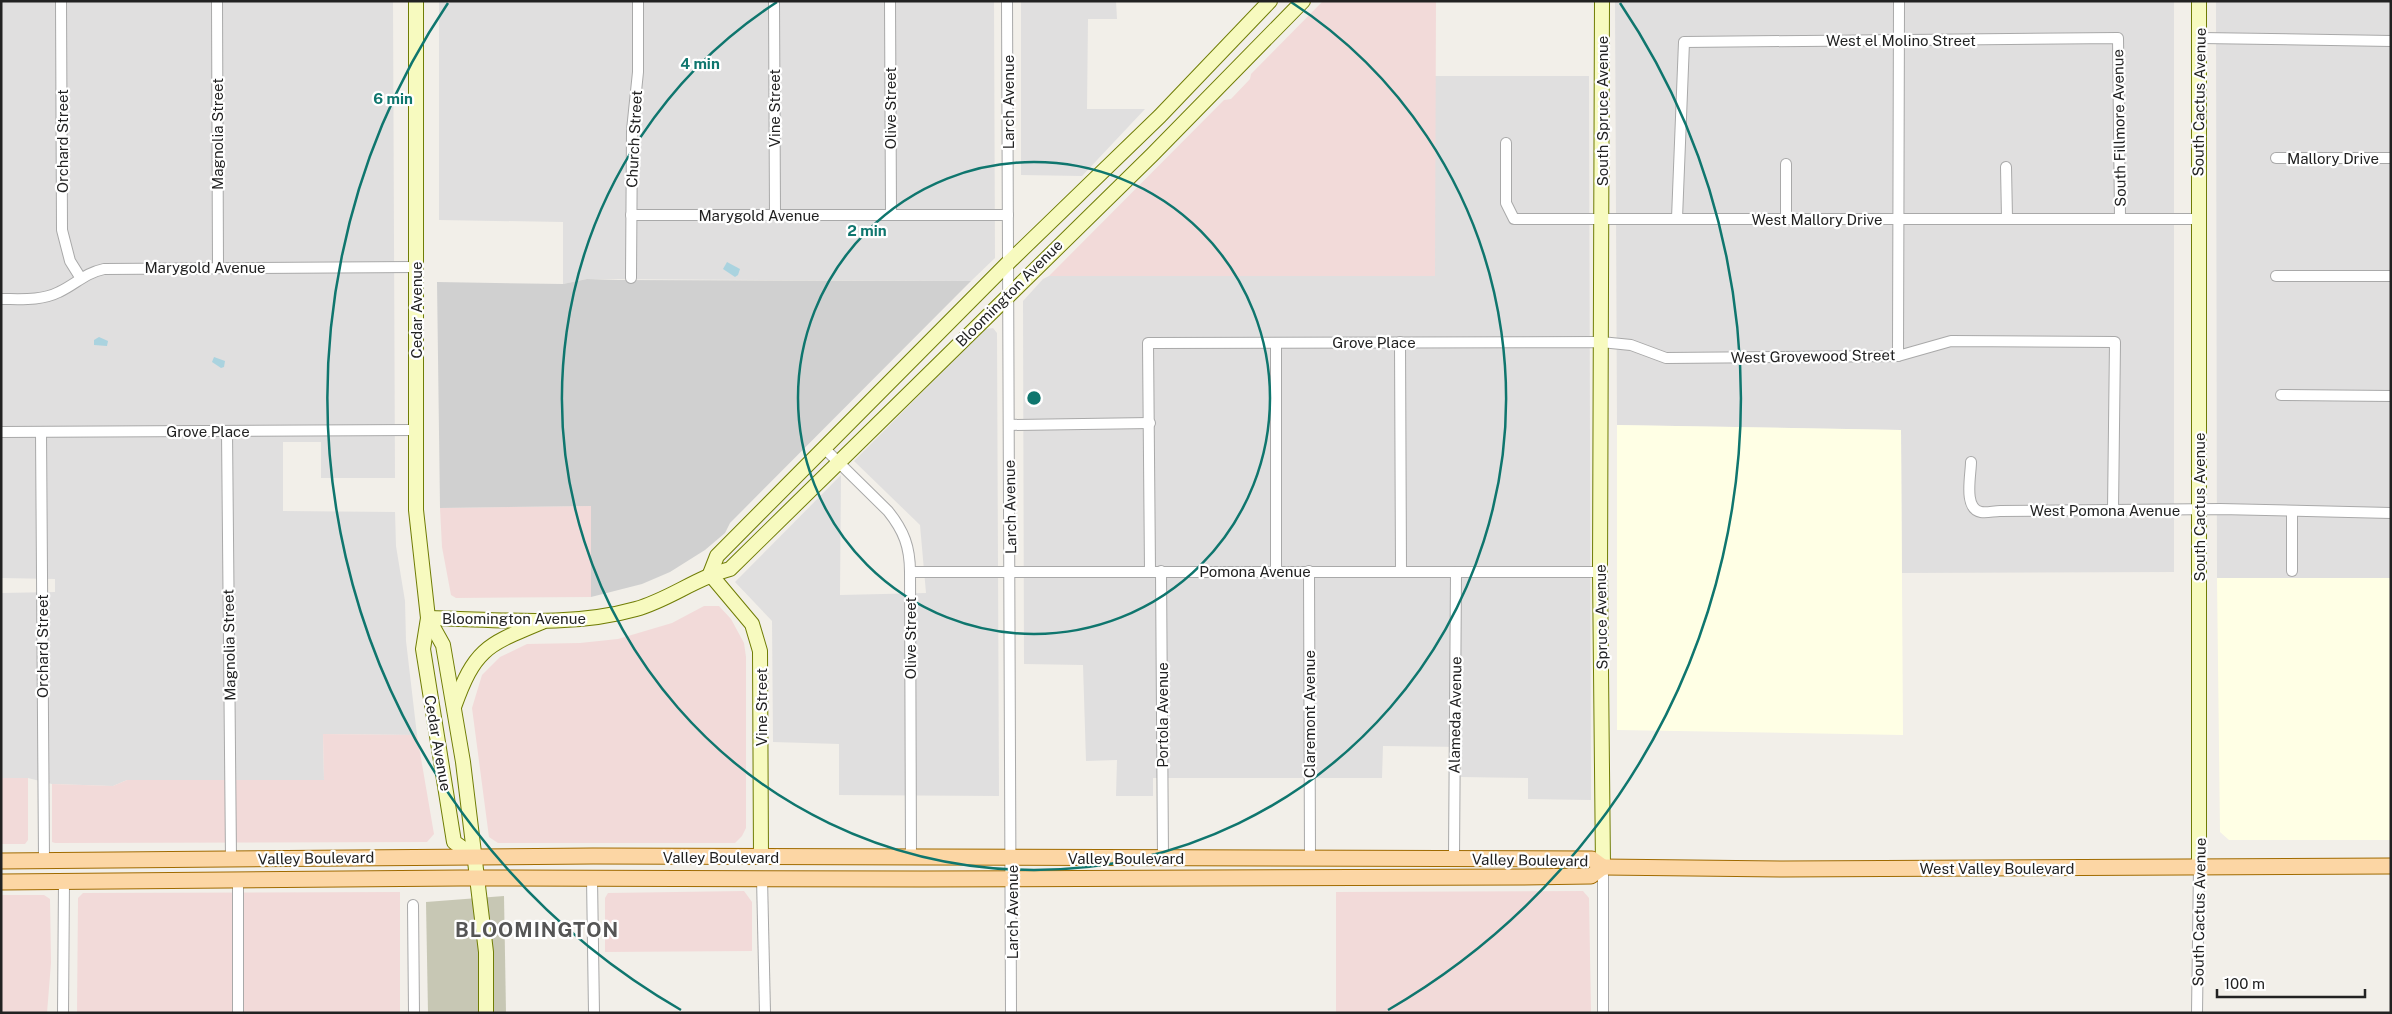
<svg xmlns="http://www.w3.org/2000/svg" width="2392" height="1014" viewBox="0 0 2392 1014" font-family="'Public Sans',sans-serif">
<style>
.residential{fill:#e0dfdf}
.commercial{fill:#f2dad9}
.education{fill:#ffffe5}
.religious{fill:#d0d0d0}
.construction{fill:#c7c7b4}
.water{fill:#aad3df}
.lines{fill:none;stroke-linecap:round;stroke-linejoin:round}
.street-casing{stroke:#a9a9a9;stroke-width:12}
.secondary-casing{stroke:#707d05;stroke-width:16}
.primary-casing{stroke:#a06b00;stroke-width:17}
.street{stroke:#fff;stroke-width:10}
.secondary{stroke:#f7fabf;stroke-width:14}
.primary{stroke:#fcd6a4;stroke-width:15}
.ring{fill:none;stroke:#0f766e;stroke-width:2.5}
.labels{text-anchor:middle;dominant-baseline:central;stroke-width:4.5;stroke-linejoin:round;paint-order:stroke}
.street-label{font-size:15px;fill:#222;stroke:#fff}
.district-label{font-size:20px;font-weight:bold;letter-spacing:1px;fill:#555;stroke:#fff}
.centre{fill:#0f766e;stroke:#fff;stroke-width:2.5}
.ring-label{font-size:15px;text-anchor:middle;font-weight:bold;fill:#0f766e;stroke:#fff;stroke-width:4.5;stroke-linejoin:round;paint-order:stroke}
</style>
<rect width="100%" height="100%" fill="#f2efe9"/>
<g class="residential">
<polygon points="1,1 393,1 395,478 321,478 321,442 283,442 283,511 395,512 396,546 405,601 406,641 417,735 323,734 324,780 127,780 113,786 52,784 28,778 1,778 1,593 55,592 55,579 1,578"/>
<polygon points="439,1 994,1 995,258 971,281 587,279 563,284 563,222 439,220"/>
<polygon points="1021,1 1116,1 1117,19 1088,19 1087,109 1145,109 1082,176 1021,175"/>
<polygon points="1615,1 2174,1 2174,572 1902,573 1901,430 1617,425"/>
<polygon points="2216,1 2391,1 2391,578 2217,578"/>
<polygon points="1435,76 1589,76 1591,800 1528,799 1528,778 1461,777 1462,747 1383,746 1382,778 1153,778 1153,796 1116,796 1117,760 1086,761 1083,665 1024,664 1023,301 1043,279 1049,276 1434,276"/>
<polygon points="993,328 997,333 999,796 839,795 839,744 773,742 772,621 735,582 841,475 840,595 926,593 920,525 854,461 985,329"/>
</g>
<g class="commercial">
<polygon points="1323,1 1436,1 1435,276 1049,276 1224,100 1231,99 1250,79 1251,74"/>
<polygon points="591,506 591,597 456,598 451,595 442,547 440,508"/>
<polygon points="704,606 719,606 731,619 744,643 746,657 746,828 742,836 735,843 498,843 489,837 472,708 482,675 500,657 527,644 580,643 618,639 672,623"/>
<polygon points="323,734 417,735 434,834 427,842 55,843 52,842 52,784 113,786 127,780 324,780"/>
<polygon points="1,778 28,778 28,840 25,844 1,844"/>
<polygon points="744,891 752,902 752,951 605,952 605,898 608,893"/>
<polygon points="1583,891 1589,898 1591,1013 1336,1013 1336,892"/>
<polygon points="400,892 400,1013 77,1013 78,898 83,893"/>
<polygon points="1,895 44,895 50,899 51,963 47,1013 1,1013"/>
</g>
<g class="education">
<polygon points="1617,425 1901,430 1903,735 1617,730"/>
<polygon points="2217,578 2391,578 2391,840 2229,840 2220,832"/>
</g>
<polygon class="religious" points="587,279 618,280 971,281 730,523 725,533 705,550 670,572 642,584 591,597 591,506 440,508 437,282 563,284"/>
<polygon class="construction" points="504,896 506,1013 428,1013 426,902"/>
<g class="water">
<polygon points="727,262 740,269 738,275 735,277 723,269"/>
<polygon points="99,337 108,341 107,346 94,345 94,340"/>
<polygon points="214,357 225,361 224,367 221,368 212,362"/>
</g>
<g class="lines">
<defs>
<g id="street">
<polyline points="61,1 62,230 70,261 80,277"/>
<polyline points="217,1 218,267"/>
<polyline points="774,1 775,215"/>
<polyline points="890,1 891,215"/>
<polyline points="1007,1 1011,1013"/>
<polyline points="2201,38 2391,41"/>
<polyline points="1506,143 1506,203 1514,219 2199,219"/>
<polyline points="2276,158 2391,158"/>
<polyline points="1786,164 1786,219"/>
<polyline points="2006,167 2007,218"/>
<polyline points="631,215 1008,215"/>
<polyline points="1677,218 1684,42 2118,38 2120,218"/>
<polyline points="2276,276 2391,276"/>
<polyline points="631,278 632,130 638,72 638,1"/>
<path d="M1,299C21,299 41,301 59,292C76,284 85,273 104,269L416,267"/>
<polyline points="1400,342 1401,571"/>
<polyline points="1276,343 1276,571"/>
<polyline points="1898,356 1899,1"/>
<polyline points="2281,395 2391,396"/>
<polyline points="1009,425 1150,423"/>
<polyline points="227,431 231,858"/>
<polyline points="1,432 415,430"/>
<polyline points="41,432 44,860"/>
<path d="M825,449L888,511C904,531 910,547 910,572L911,858"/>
<path d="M1971,462C1971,475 1963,509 1981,512C1987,513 1994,511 2000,511L2220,509L2391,513"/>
<polyline points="2292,511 2292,571"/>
<polyline points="1150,571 1148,343 1601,342 1631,345 1666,358 1898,356 1951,341 2115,342 2113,510"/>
<polyline points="1161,571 1163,858"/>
<polyline points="1309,571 1310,858"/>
<polyline points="910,572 1600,572"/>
<polyline points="1454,859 1456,572"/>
<polyline points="1603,867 1603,1013"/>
<polyline points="592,878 594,1013"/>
<polyline points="762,878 765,1013"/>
<polyline points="238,881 238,1013"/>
<polyline points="413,905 414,1013"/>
<polyline points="63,1013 64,881"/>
<polyline points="2197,1013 2199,866"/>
</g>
<g id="secondary">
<polyline points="416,1 416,510 428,618 423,649 454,842 475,857"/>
<polyline points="1602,1 1600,572 1603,867"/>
<polyline points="710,574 717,556 1007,264 1160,116 1270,1"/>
<polyline points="710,574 752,624 760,651 761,857"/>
<path d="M428,618C497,619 569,628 636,609C669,600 697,577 730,569L1152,155L1303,1"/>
<polyline points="428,618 443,645 463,762 486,952 486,1013"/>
<path d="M454,707C475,648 487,645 542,622"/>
<polyline points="2199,866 2199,1"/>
</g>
<g id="primary">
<polyline points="1,861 593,856 1592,859 1603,867"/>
<polyline points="1603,867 1783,869 2391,866"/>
<polyline points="1,882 460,878 923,879 1523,877 1591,876 1603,867"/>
</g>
</defs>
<use href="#street" class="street-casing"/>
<use href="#secondary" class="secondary-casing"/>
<use href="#primary" class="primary-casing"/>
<use href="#street" class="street"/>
<use href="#secondary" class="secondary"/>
<use href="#primary" class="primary"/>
</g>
<g class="ring">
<circle cx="1034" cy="398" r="236"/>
<path d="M1291 2A472 472 0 1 1 777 2"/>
<path d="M681 1010A707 707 0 0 1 448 3M1620 3A707 707 0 0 1 1388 1010"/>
</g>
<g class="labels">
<g class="street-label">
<text x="1901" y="40">West el Molino Street</text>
<text transform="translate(1008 102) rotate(-90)">Larch Avenue</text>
<text transform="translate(2199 102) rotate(-89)">South Cactus Avenue</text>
<text transform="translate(774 108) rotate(-90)">Vine Street</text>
<text transform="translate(890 108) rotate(-90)">Olive Street</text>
<text transform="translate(1602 111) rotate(-90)">South Spruce Avenue</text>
<text transform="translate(2119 128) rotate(-91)">South Fillmore Avenue</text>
<text transform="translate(217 134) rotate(-90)">Magnolia Street</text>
<text transform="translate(634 139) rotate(-87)">Church Street</text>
<text transform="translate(62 141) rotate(-90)">Orchard Street</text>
<text x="2333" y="158">Mallory Drive</text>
<text x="759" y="215">Marygold Avenue</text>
<text x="1817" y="219">West Mallory Drive</text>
<text x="205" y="267">Marygold Avenue</text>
<text transform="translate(1009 293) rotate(-45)">Bloomington Avenue</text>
<text transform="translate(416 310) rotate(-90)">Cedar Avenue</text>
<text x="1374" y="342">Grove Place</text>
<text transform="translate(1813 356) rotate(-1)">West Grovewood Street</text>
<text x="208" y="431">Grove Place</text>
<text transform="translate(1010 507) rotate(-91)">Larch Avenue</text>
<text transform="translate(2199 507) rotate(-90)">South Cactus Avenue</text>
<text x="2105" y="510">West Pomona Avenue</text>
<text x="1255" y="571">Pomona Avenue</text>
<text transform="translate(1601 617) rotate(-91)">Spruce Avenue</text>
<text x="514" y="618">Bloomington Avenue</text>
<text transform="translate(910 638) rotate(-90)">Olive Street</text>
<text transform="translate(229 645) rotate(-91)">Magnolia Street</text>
<text transform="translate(42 646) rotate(-90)">Orchard Street</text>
<text transform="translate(761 707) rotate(-90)">Vine Street</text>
<text transform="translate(1309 714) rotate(-90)">Claremont Avenue</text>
<text transform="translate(1162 715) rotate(-90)">Portola Avenue</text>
<text transform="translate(1455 715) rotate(-89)">Alameda Avenue</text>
<text transform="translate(438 743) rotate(80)">Cedar Avenue</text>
<text x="721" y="857">Valley Boulevard</text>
<text transform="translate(316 858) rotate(-1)">Valley Boulevard</text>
<text x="1126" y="858">Valley Boulevard</text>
<text transform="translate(1530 860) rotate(1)">Valley Boulevard</text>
<text x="1997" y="868">West Valley Boulevard</text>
<text transform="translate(1012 912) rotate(-90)">Larch Avenue</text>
<text transform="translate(2199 912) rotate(-89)">South Cactus Avenue</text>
</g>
<g class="district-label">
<text x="537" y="930">BLOOMINGTON</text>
</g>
</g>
<circle cx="1034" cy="398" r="8" class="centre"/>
<g class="ring-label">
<text x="700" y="69">4 min</text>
<text x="393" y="104">6 min</text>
<text x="867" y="236">2 min</text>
</g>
<rect width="2392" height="1014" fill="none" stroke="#222222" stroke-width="5"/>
<path d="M2217 989v8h148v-8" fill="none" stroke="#222222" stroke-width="2.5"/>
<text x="2224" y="989" font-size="15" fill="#222222" stroke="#ffffff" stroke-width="4" paint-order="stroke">100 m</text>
</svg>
